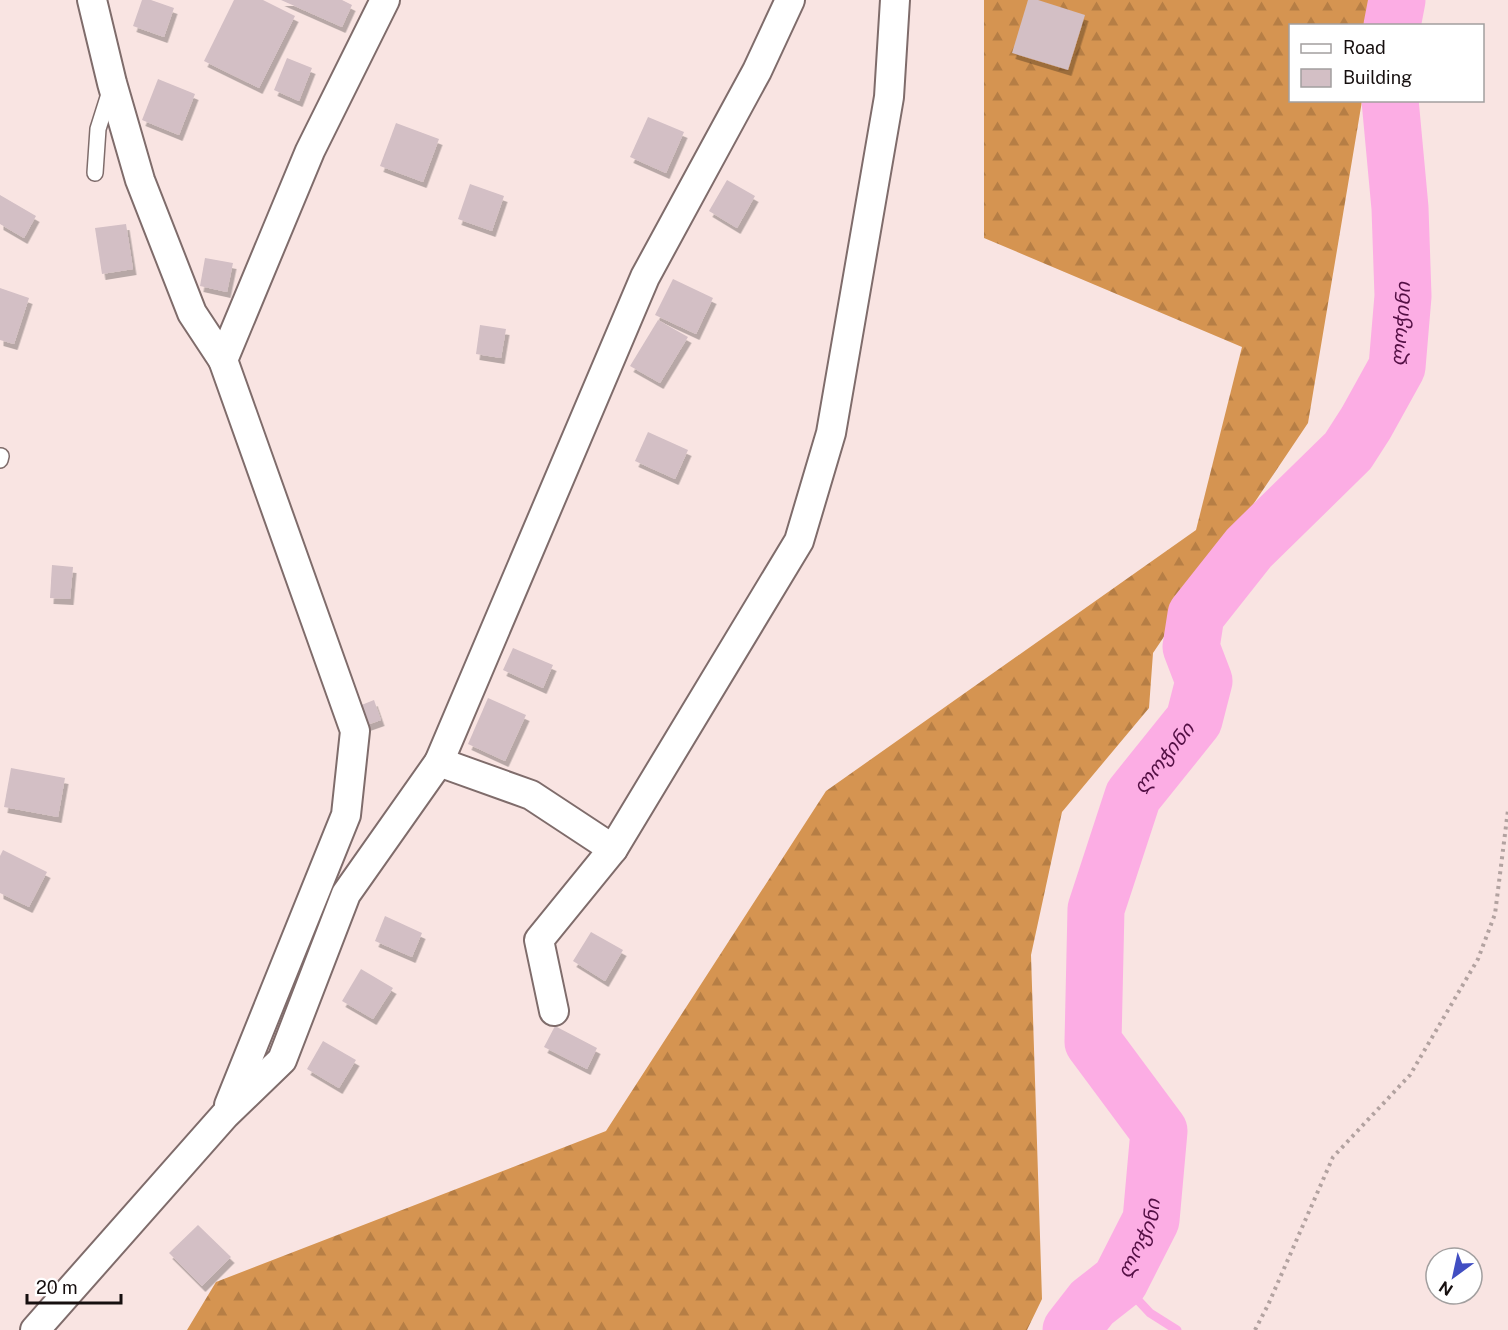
<svg xmlns="http://www.w3.org/2000/svg" width="1508" height="1330" viewBox="0 0 1508 1330" font-family="'Public Sans','Noto Sans Georgian',sans-serif">
<style>
.forest{fill:url(#forest-firs)}
.lines{fill:none;stroke-linecap:round;stroke-linejoin:round}
.stream{stroke:#fcade4;stroke-width:9}
.river{stroke:#fcade4;stroke-width:57}
.building{fill:#d3bfc5;filter:url(#shadow)}
.lane-casing{stroke:#7f6c6b;stroke-width:18}
.street-casing{stroke:#7f6c6b;stroke-width:32}
.path{stroke:#b2a2a0;stroke-width:4;stroke-dasharray:3 4.5;stroke-linecap:butt}
.lane{stroke:#fff;stroke-width:15}
.street{stroke:#fff;stroke-width:28}
.labels{text-anchor:middle;dominant-baseline:central;stroke-width:4.5;stroke-linejoin:round;paint-order:stroke}
.water-label{font-size:20px;font-style:italic;fill:#530f44;stroke:#fff}
</style>
<defs>
<pattern id="forest-firs" width="22" height="20" patternUnits="userSpaceOnUse" patternTransform="scale(1.5)"><rect width="22" height="20" fill="#d59451"/><path d="M5 1l3.5 6h-7zM16 11l3.5 6h-7z" fill="#b67e45"/></pattern>
<filter id="shadow"><feDropShadow dx="3.5" dy="6" stdDeviation="0" flood-color="#0004"/></filter>
</defs>
<rect width="100%" height="100%" fill="#f9e4e2"/>
<polygon class="forest" points="984,0 1377,0 1374,25 1290,26 1290,100 1362,101 1308,423 1153,653 1149,708 1062,812 1031,955 1042,1299 1027,1330 187,1330 216,1282 606,1131 826,791 1196,530 1242,347 984,238"/>
<g class="lines">
<polyline class="stream" points="1120,1281 1150,1313 1177,1330"/>
<g class="river">
<polyline points="1392,26 1397,0"/>
<path id="s1" d="M1071,1330L1092,1303L1120,1281L1151,1220L1159,1131L1093,1042L1096,909L1133,796L1194,720L1204,681L1191,647L1196,615L1249,548L1348,451L1366,423L1397,367L1403,296L1400,208L1390,100"/>
</g>
</g>
<g class="building">
<polygon points="142,0 151,0 174,8 164,37 133,26"/>
<polygon points="234,0 263,0 295,16 259,88 204,61"/>
<polygon points="281,0 342,0 352,5 342,27"/>
<polygon points="1028,0 1038,0 1085,15 1068,70 1012,53"/>
<polygon points="287,58 312,68 299,101 274,90"/>
<polygon points="158,79 195,94 179,135 142,120"/>
<polygon points="648,117 684,132 666,173 630,157"/>
<polygon points="396,123 439,139 423,182 380,166"/>
<polygon points="727,180 755,196 737,228 709,211"/>
<polygon points="470,184 504,196 492,231 458,219"/>
<polygon points="0,195 36,216 24,238 0,224"/>
<polygon points="126,224 133,269 102,274 95,228"/>
<polygon points="205,258 233,263 227,292 200,286"/>
<polygon points="673,279 713,298 696,334 655,315"/>
<polygon points="0,288 29,298 14,344 0,340"/>
<polygon points="658,320 688,337 660,383 630,366"/>
<polygon points="480,325 506,329 501,358 476,354"/>
<polygon points="648,432 688,450 675,479 635,461"/>
<polygon points="52,565 73,567 70,599 50,598"/>
<polygon points="513,648 553,665 543,688 503,670"/>
<polygon points="488,698 526,715 505,761 468,744"/>
<polygon points="374,700 381,720 361,727 354,708"/>
<polygon points="11,768 65,778 58,817 4,807"/>
<polygon points="3,850 47,872 29,907 0,893 0,856"/>
<polygon points="385,916 422,933 412,957 375,941"/>
<polygon points="591,932 623,950 605,981 573,961"/>
<polygon points="361,969 393,988 373,1019 342,1001"/>
<polygon points="555,1026 597,1048 587,1069 544,1047"/>
<polygon points="323,1041 356,1060 339,1088 307,1069"/>
<polygon points="198,1225 231,1257 202,1286 169,1253"/>
</g>
<g class="lines">
<defs>
<g id="lane">
<polyline points="95,173 98,129 110,91"/>
<polyline points="0,460 1,456"/>
</g>
<g id="street">
<polyline points="92,0 112,83 140,180 192,313 223,360"/>
<polyline points="439,762 531,795 613,849"/>
<polyline points="554,1011 539,940 613,849 799,541 831,433 889,97 895,0"/>
<polyline points="229,1105 346,815 355,731 223,360 310,151 385,0"/>
<polyline points="35,1330 225,1115 282,1060 346,894 439,762 645,277 757,71 790,0"/>
</g>
</defs>
<use href="#lane" class="lane-casing"/>
<use href="#street" class="street-casing"/>
<polyline class="path" points="1255,1330 1268,1305 1333,1157 1410,1075 1478,959 1495,914 1508,810"/>
<use href="#lane" class="lane"/>
<use href="#street" class="street"/>
</g>
<g class="labels">
<g class="water-label">
<text stroke="none"><textPath href="#s1" startOffset="1161">ლოჭინი</textPath></text>
<text stroke="none"><textPath href="#s1" startOffset="639">ლოჭინი</textPath></text>
<text stroke="none"><textPath href="#s1" startOffset="117">ლოჭინი</textPath></text>
</g>
</g>
<rect x="1289" y="24" width="195" height="78" fill="#ffffff" stroke="#a29f9f" stroke-width="1.5"/>
<rect x="1301" y="44" width="30" height="9" fill="#ffffff" stroke="#a29f9f" stroke-width="1.5"/>
<text x="1343" y="54" font-size="18" fill="#160f0f">Road</text>
<rect x="1301" y="69" width="30" height="18" fill="#d3bfc5" stroke="#a29f9f" stroke-width="1.5"/>
<text x="1343" y="84" font-size="18" fill="#160f0f">Building</text>
<g transform="translate(1454 1276) rotate(213)"><circle r="28" fill="#ffffff" stroke="#a29f9f" stroke-width="1.5"/>
<path d="M0-4.5L10 22L0 15L-10 22Z" fill="#414ec2"/>
<text y="-9" font-size="16" font-weight="bold" text-anchor="middle" fill="#160f0f">N</text>
</g>
<path d="M27 1294v9h94v-9" fill="none" stroke="#160f0f" stroke-width="3"/>
<text x="36" y="1294" font-size="18" fill="#160f0f" stroke="#ffffff" stroke-width="4.5" paint-order="stroke">20 m</text>
</svg>
